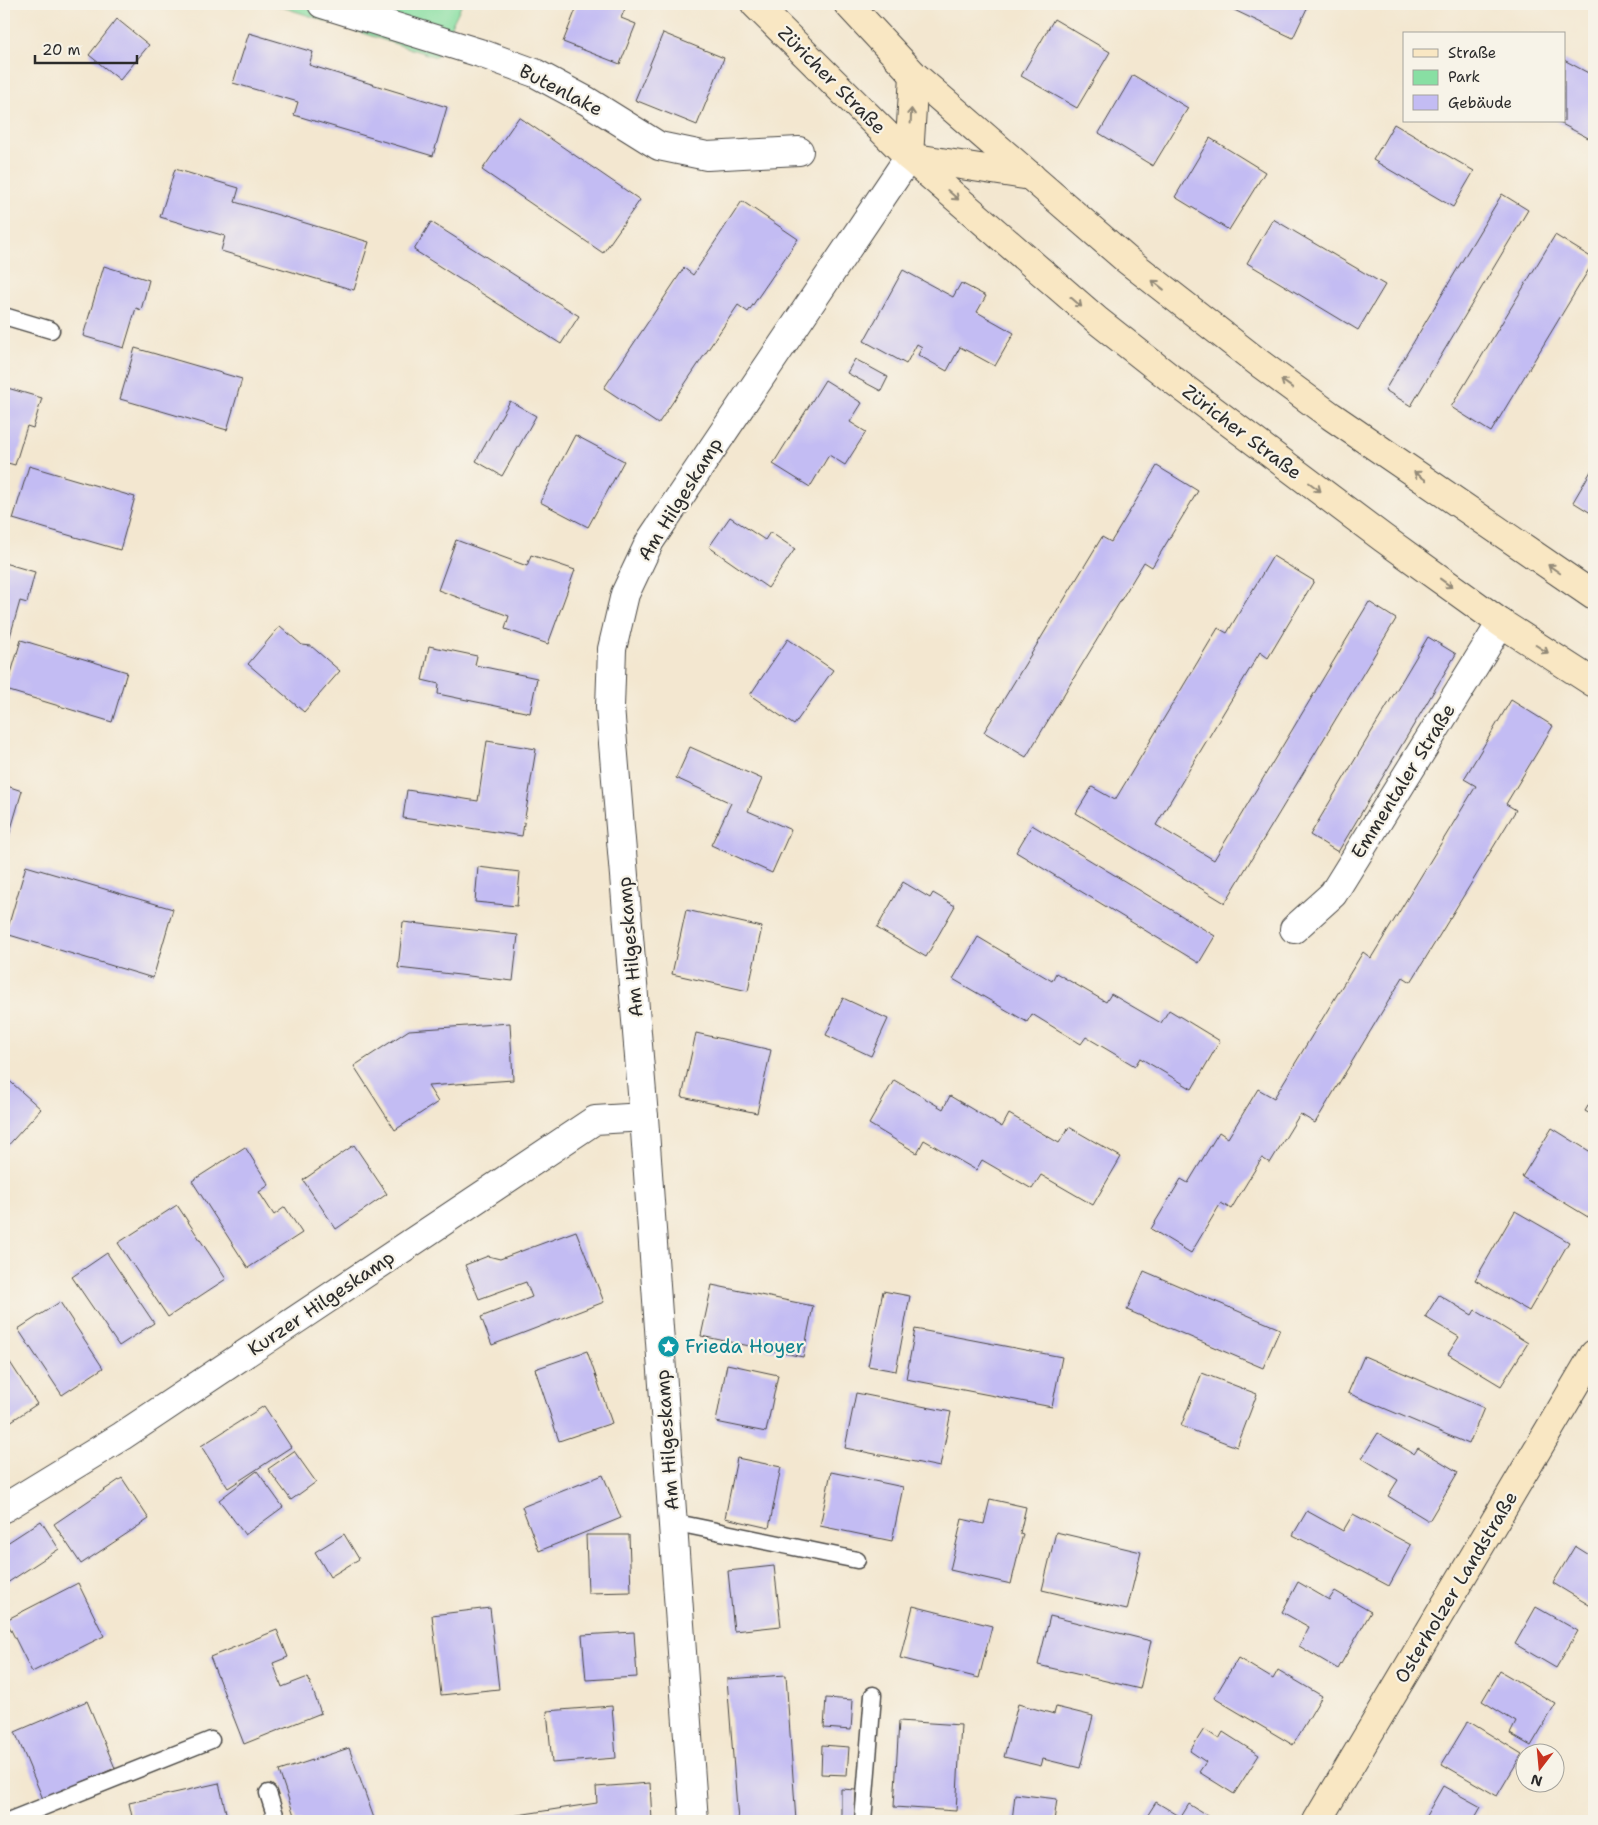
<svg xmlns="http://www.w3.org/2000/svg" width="1598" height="1825" viewBox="0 0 1598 1825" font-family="'Shantell Sans',sans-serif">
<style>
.green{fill:#88dfa3;stroke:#5a8567}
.building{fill:#c3bcf3}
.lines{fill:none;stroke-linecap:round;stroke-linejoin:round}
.lane-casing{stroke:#494744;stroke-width:19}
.street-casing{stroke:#494744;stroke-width:30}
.secondary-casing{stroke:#494744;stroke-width:30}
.lane{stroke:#fff;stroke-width:16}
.street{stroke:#fff;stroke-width:28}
.secondary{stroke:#f9e7c3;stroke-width:28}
.oneway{stroke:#928977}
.labels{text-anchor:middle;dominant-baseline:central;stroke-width:4.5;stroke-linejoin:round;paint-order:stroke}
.street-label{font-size:19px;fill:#2b2b2b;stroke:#f7f3e8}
.culture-label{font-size:19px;fill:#0d838f;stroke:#f7f3e8;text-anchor:start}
</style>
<rect width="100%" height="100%" fill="#f7f3e8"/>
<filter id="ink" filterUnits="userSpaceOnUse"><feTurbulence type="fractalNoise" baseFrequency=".02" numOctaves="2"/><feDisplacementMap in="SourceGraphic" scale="10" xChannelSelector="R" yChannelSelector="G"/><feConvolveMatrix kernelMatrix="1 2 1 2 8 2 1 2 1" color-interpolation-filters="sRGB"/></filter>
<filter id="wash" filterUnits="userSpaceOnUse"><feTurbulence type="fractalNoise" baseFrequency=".0096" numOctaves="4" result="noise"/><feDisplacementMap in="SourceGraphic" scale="20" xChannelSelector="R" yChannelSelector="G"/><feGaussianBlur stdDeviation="1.12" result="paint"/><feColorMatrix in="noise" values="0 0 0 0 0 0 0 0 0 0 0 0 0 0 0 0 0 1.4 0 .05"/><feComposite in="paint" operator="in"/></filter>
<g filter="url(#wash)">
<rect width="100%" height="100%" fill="#f3e7d0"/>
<polygon class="green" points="273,4 462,4 436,57"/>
<g id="blocks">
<g class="building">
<polygon points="578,4 627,4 621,18 636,24 620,64 563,42"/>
<polygon points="1233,4 1309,4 1293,38 1230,8"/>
<polygon points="117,19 149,45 120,80 89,55"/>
<polygon points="1054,19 1110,52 1077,108 1021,76"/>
<polygon points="249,33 313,52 309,65 447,107 433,156 294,115 298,102 233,83"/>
<polygon points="663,33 724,58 697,125 635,100"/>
<polygon points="1564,60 1594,76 1594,141 1556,121 1564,121"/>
<polygon points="1133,75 1188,108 1153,166 1099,133"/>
<polygon points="519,117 640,200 603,253 482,170"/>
<polygon points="1394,124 1474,171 1453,207 1373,160"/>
<polygon points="1210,138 1265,172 1229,230 1175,197"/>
<polygon points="175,169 239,188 235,202 369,242 354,290 221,251 225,236 160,217"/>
<polygon points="1502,194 1528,210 1411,406 1385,390"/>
<polygon points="742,201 798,239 748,312 738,305 658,424 604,388 684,268 693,275"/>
<polygon points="1273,219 1385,285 1358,330 1247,263"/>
<polygon points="431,222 579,316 561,344 414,250"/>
<polygon points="1555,235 1594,259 1594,261 1491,432 1451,407"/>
<polygon points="104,266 149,280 141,310 136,308 124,348 83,336"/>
<polygon points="903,270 953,297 961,283 986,296 977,312 1014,333 995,366 960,347 947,371 918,355 922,347 917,344 906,364 864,341"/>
<polygon points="135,348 242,379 227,430 120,399"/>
<polygon points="855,359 888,377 881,391 847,373"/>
<polygon points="825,380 862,403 850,422 866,432 845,465 829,455 810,487 773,464"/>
<polygon points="4,387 42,398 33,428 27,426 15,465 4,462"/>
<polygon points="510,401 536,416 502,476 476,461"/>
<polygon points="575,435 624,461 588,527 540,502"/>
<polygon points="29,466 135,497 120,550 13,519"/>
<polygon points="1157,466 1198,491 1152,567 1144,562 1026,757 984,732 1102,537 1111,542"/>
<polygon points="1594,466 1594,515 1573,502"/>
<polygon points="730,517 765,540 770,532 795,549 768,588 709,547"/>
<polygon points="456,540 527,566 531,555 575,570 548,644 505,629 509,616 438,590"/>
<polygon points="1273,556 1314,581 1268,658 1260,652 1156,825 1214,860 1369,602 1396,619 1225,903 1076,813 1092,787 1115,800 1218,628 1227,633"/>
<polygon points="4,563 35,572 27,603 20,601 9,640 4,639"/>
<polygon points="280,626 302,645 311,646 340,671 304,712 248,664"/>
<polygon points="1428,637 1456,654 1338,852 1310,835"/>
<polygon points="788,639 833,670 794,725 750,695"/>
<polygon points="21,640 127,672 112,722 6,690"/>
<polygon points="429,646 477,656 475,665 537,678 530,713 438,694 439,684 422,680"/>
<polygon points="1511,700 1553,726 1506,804 1516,810 1411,982 1403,977 1315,1123 1300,1114 1270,1163 1262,1158 1231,1209 1221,1203 1191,1253 1151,1229 1181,1179 1188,1183 1219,1132 1228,1138 1258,1089 1274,1098 1363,952 1371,958 1476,786 1464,779"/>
<polygon points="487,741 536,749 522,836 403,818 407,790 478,801"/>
<polygon points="690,747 762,779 748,811 791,830 772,873 711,845 731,803 676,778"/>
<polygon points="4,785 22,791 8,839 4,838"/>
<polygon points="1032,825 1215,936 1199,963 1016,852"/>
<polygon points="26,866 173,909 153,978 6,934"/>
<polygon points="478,867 520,872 517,906 475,902"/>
<polygon points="903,882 930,898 933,893 955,906 926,957 877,928"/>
<polygon points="686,910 762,927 748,991 672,974"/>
<polygon points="403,922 518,935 513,981 398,968"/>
<polygon points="978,937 1052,981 1056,973 1106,1002 1111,994 1161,1023 1169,1010 1220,1041 1192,1089 1140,1058 1135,1066 1086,1037 1081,1044 1032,1014 1027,1022 953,979"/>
<polygon points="843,998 888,1019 871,1056 826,1035"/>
<polygon points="510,1023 513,1080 428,1086 438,1102 395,1130 354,1066 409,1030"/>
<polygon points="696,1033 771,1050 757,1113 682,1097"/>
<polygon points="4,1076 41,1109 4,1150"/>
<polygon points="894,1080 943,1109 950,1096 1002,1127 1009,1114 1059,1143 1069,1127 1121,1157 1093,1205 1041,1175 1032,1189 982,1160 976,1170 924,1140 917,1153 869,1124"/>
<polygon points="1594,1096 1594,1116 1585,1111"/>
<polygon points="1552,1128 1594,1154 1594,1207 1588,1217 1522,1177"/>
<polygon points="354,1145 387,1194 336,1229 303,1180"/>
<polygon points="245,1147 269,1185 259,1192 274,1215 285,1207 302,1233 248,1268 192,1181"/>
<polygon points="177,1205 226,1279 168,1317 118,1243"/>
<polygon points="1515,1211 1569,1242 1529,1311 1475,1280"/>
<polygon points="576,1231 604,1302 492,1345 481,1317 532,1297 526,1282 479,1299 465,1265 488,1256 500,1259"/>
<polygon points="107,1253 154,1323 119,1346 72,1277"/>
<polygon points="1144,1271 1280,1329 1263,1368 1127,1310"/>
<polygon points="712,1285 813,1306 803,1357 701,1336"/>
<polygon points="883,1291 910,1296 896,1371 868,1366"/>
<polygon points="1439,1295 1472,1315 1475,1310 1528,1343 1501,1386 1448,1354 1459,1337 1425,1317"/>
<polygon points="60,1302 103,1368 62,1395 18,1329"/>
<polygon points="915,1329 1062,1357 1052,1407 906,1379"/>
<polygon points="587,1351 612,1423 559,1441 535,1369"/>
<polygon points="4,1353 37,1404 4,1426"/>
<polygon points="1364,1356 1484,1408 1469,1444 1348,1393"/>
<polygon points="727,1364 778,1375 766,1432 716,1422"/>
<polygon points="1202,1373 1257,1394 1237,1447 1181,1426"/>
<polygon points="856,1393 951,1412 940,1467 845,1448"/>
<polygon points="264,1406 291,1447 228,1488 201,1446"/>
<polygon points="1378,1433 1414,1454 1418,1448 1458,1472 1429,1521 1388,1496 1398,1480 1362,1458"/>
<polygon points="294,1451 316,1482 291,1500 268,1469"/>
<polygon points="737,1458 781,1467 769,1528 725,1518"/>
<polygon points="257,1471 283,1507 245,1535 219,1500"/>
<polygon points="831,1472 903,1487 892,1541 820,1526"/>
<polygon points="603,1475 621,1518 539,1551 522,1507"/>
<polygon points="122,1478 149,1519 81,1564 54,1524"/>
<polygon points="990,1499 1026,1507 1020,1533 1023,1534 1011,1584 950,1570 962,1519 984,1524"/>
<polygon points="1307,1511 1343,1531 1353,1514 1411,1545 1389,1586 1293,1535"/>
<polygon points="41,1521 59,1549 4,1585 4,1545"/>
<polygon points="1056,1532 1141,1552 1127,1610 1042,1590"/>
<polygon points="344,1534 359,1559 330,1577 315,1552"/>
<polygon points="586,1535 629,1535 631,1592 588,1593"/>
<polygon points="1575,1546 1594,1558 1594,1608 1553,1583"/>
<polygon points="774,1566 781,1626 734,1631 728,1571"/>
<polygon points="1298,1582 1329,1600 1335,1591 1371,1612 1338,1669 1299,1646 1309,1627 1282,1612"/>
<polygon points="78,1583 104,1636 32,1672 6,1620"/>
<polygon points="913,1606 992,1626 979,1678 900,1658"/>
<polygon points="1536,1607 1578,1631 1556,1668 1515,1644"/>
<polygon points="490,1608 499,1689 441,1695 432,1615"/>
<polygon points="1050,1616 1151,1641 1140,1689 1038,1665"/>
<polygon points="277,1630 288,1657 273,1663 282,1687 308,1677 321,1713 244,1744 210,1657"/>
<polygon points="634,1632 637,1677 586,1680 582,1635"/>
<polygon points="1238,1658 1273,1679 1278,1670 1322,1696 1293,1745 1214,1698"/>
<polygon points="1500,1671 1556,1704 1531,1746 1510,1734 1516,1722 1482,1701"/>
<polygon points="786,1675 796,1821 738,1821 727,1679"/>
<polygon points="826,1698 853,1700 851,1730 824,1728"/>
<polygon points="87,1701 115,1768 43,1799 15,1732"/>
<polygon points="1018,1704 1054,1714 1056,1707 1093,1716 1080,1768 1043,1759 1041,1766 1004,1757"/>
<polygon points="612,1706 616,1758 552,1763 547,1711"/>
<polygon points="899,1721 961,1725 956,1811 894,1807"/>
<polygon points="1468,1721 1522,1754 1497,1796 1442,1764"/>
<polygon points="1204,1729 1219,1739 1223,1732 1259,1755 1234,1794 1199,1772 1206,1762 1190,1751"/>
<polygon points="822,1745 849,1747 847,1775 821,1774"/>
<polygon points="349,1748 375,1821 296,1821 279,1771"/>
<polygon points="219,1783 228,1821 133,1821 129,1803"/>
<polygon points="650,1783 652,1821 478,1821 597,1803 596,1787"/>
<polygon points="1443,1786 1481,1807 1473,1821 1423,1821"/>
<polygon points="841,1789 856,1790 855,1820 841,1820"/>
<polygon points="1015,1794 1057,1799 1054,1821 1012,1821"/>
<polygon points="1156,1802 1181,1817 1189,1804 1216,1821 1144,1821"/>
</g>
</g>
</g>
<g filter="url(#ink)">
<use href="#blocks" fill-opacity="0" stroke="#494744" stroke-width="1"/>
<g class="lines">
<defs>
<g id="lane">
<polyline points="4,316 51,330"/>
<polyline points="672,1522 857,1560"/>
<polyline points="268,1793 277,1821"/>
<polyline points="8,1821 211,1740"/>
<polyline points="863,1821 873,1695"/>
</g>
<g id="street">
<polyline points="322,4 480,53 535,73 587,101 659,146 707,156 799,151"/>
<polyline points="1294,929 1333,894 1501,623"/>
<polyline points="4,1508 122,1436 595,1120 644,1117"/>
<polyline points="694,1821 644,1117 610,707 612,649 625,594 650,541 909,157"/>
</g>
<g id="secondary">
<polyline points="755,4 909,157 1098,321 1169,377 1383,538 1501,623 1594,683"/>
<polyline points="848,4 914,75 1127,260 1259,363 1331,416 1594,596"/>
<polyline points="914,75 909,157 1031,176"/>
<polyline points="1317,1821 1594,1354"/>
</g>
</defs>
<use href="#lane" class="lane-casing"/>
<use href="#street" class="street-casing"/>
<use href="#secondary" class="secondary-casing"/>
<use href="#lane" class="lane"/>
<use href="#street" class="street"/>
<use href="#secondary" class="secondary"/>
</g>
<defs><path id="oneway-shaft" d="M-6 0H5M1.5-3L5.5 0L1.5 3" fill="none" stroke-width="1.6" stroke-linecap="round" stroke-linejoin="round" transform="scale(1.25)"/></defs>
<g class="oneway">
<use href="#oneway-shaft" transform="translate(911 116) rotate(-87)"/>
<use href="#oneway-shaft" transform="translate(953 195) rotate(41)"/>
<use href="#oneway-shaft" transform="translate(1158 285) rotate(-142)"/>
<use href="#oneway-shaft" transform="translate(1076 302) rotate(41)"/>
<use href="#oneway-shaft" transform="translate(1287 384) rotate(-144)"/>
<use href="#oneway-shaft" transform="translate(1420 476) rotate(-145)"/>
<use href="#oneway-shaft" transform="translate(1315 487) rotate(37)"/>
<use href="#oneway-shaft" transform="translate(1554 569) rotate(-145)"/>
<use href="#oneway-shaft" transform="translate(1446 583) rotate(36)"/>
<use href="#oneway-shaft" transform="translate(1542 649) rotate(32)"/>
</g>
</g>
<defs>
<symbol id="sight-disc" viewBox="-11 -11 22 22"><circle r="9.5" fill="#0f9aa8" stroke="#f7f3e8"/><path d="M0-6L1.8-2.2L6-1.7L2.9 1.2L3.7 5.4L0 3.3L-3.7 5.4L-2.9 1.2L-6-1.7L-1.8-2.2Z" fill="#fff"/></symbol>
</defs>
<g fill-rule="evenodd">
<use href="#sight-disc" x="656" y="1334" width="25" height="25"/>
</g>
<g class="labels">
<g class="street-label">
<text transform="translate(832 80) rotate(45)">Züricher Straße</text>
<text transform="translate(561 90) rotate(27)">Butenlake</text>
<text transform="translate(1242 432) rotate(37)">Züricher Straße</text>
<text transform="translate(680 499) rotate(-58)">Am Hilgeskamp</text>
<text transform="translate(1403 781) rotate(-58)">Emmentaler Straße</text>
<text transform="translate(630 947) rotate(-95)">Am Hilgeskamp</text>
<text transform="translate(321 1303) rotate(-34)">Kurzer Hilgeskamp</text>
<text transform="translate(667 1440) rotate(-94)">Am Hilgeskamp</text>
<text transform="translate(1456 1587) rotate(-59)">Osterholzer Landstraße</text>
</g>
<g class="culture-label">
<text x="685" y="1346">Frieda Hoyer</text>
</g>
</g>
<rect width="1598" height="1825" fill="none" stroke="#f7f3e8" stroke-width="20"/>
<rect x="1403" y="32" width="162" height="90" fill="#f7f3e8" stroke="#a5a39c"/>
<rect x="1413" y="49" width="25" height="8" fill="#f9e7c3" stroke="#a5a39c"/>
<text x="1448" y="58" font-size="15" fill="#2b2b2b">Straße</text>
<rect x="1413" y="70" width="25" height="15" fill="#88dfa3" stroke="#a5a39c"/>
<text x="1448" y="82" font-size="15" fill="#2b2b2b">Park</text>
<rect x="1413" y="95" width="25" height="15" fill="#c3bcf3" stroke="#a5a39c"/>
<text x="1448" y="108" font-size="15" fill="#2b2b2b">Gebäude</text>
<g transform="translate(1540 1768) rotate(196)"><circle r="24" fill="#f7f3e8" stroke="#a5a39c"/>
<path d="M0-4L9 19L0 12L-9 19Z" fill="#c8321e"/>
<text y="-8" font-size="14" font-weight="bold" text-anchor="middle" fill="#2b2b2b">N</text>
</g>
<path d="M35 55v8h102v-8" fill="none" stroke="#2b2b2b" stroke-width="2.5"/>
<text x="42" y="55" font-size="15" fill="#2b2b2b" stroke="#f7f3e8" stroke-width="4" paint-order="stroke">20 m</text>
</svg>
